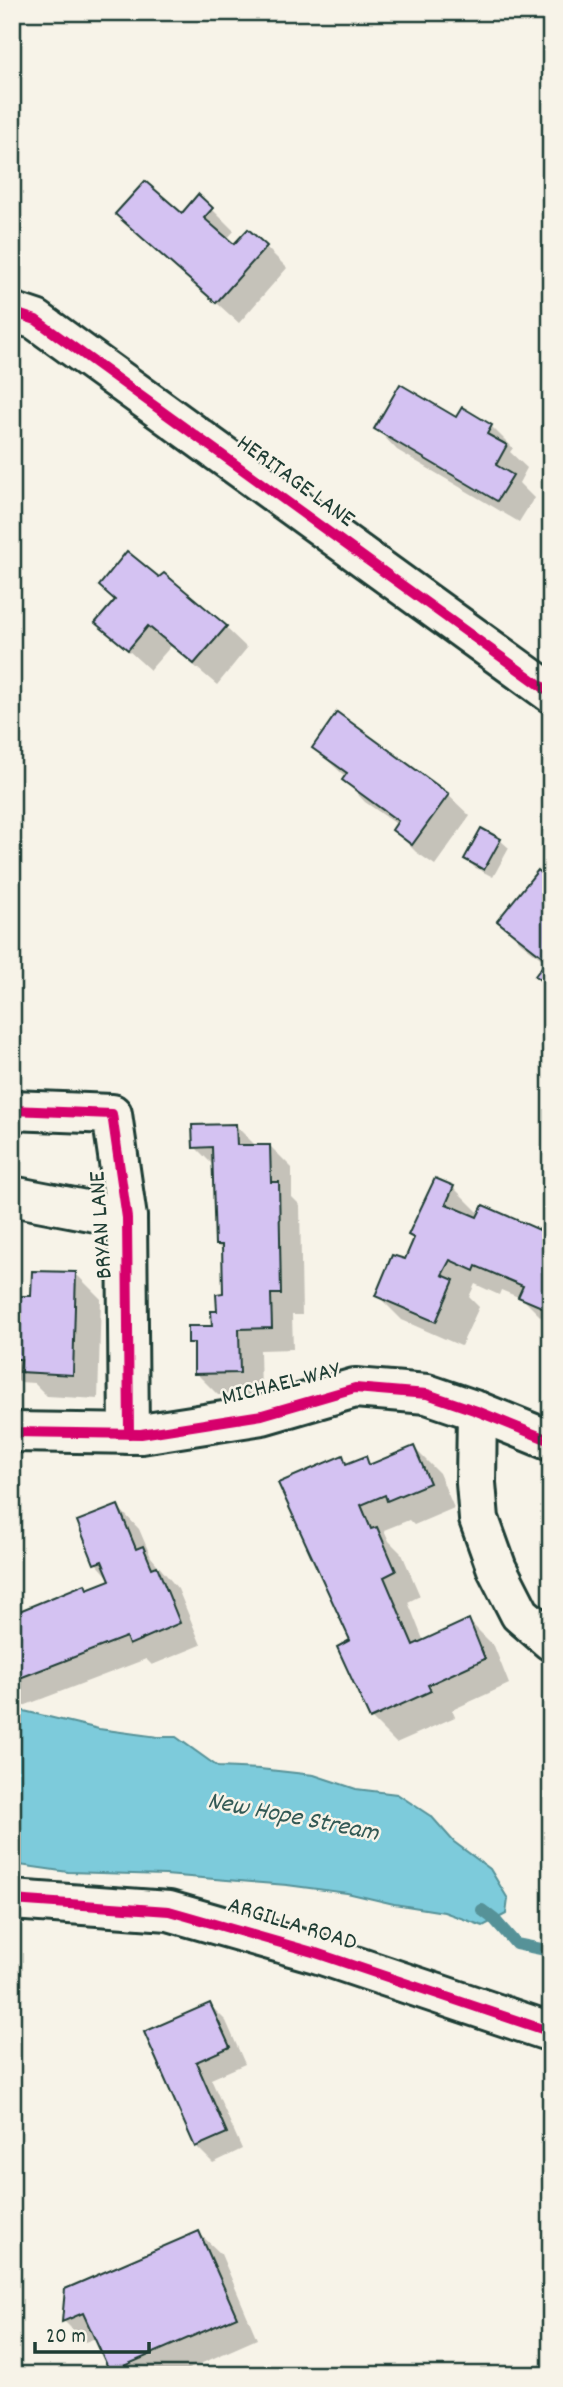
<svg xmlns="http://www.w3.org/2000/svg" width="563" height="2387" viewBox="0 0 563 2387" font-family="Dekko,sans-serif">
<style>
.water{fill:#7dcbdb;stroke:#579298;stroke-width:2}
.shadow{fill:#0003}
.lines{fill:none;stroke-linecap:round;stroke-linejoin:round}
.stream{stroke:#579298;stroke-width:12}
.building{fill:#d4c2f2;stroke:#1f3d34;stroke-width:2}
.minor-casing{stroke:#1f3d34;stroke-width:44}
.minor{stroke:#f7f3e8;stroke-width:38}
.cycleway-casing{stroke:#f7f3e8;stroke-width:15}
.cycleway{stroke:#d6006c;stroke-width:10}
.labels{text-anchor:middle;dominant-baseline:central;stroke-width:5;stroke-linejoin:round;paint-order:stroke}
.street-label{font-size:24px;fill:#1f3d34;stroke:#f7f3e8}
.water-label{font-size:26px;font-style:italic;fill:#325955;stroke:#f7f3e8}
</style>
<rect width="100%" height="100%" fill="#f7f3e8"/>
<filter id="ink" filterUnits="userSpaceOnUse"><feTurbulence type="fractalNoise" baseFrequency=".0143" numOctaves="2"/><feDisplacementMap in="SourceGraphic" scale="14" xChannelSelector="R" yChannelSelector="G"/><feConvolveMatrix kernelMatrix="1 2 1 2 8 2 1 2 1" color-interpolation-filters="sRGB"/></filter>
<g filter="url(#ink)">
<polygon class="water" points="24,1711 99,1729 158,1737 176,1737 218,1767 260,1769 314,1775 356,1789 397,1794 432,1817 454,1842 490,1869 508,1899 506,1914 483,1926 444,1912 394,1904 347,1893 287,1885 165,1875 68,1872 12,1864 12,1716"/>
<g class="shadow">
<polygon points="212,209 234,231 226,240 234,247 266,247 287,268 239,323 118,214 182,216"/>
<polygon points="456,419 491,426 513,448 510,452 527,468 519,483 534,498 519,522 397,450 376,428"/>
<polygon points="116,601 225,627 247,648 217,685 171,646 150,670 98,623"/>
<polygon points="314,748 448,795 470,816 435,865 416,852 394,830 398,825 365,802 344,780 346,777"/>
<polygon points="500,840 509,848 493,877 474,867 466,858"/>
<polygon points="551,883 551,989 537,976 547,963 521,943 499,921"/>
<polygon points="236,1126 256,1146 270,1146 292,1168 292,1197 300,1205 302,1315 292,1315 293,1349 260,1350 261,1395 218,1395 196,1373 196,1349 190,1342 213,1327 225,1295 224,1252 216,1244 215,1167 195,1147"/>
<polygon points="436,1181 453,1187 480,1214 551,1236 551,1324 545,1321 523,1299 501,1290 499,1295 475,1284 469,1297 479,1307 461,1346 402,1320 377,1295 405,1262 415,1239 410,1234"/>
<polygon points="76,1274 101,1299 98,1399 47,1396 34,1383 19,1382 12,1375 12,1297 32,1298"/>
<polygon points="414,1448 439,1473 454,1508 414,1525 409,1520 384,1530 389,1541 402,1554 420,1596 408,1602 424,1642 469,1621 494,1646 509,1684 452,1710 455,1717 396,1743 371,1718 352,1641 342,1457 350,1465 365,1458 372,1465"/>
<polygon points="118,1507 139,1529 151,1557 178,1589 201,1645 152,1665 146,1659 18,1708 12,1703 12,1616 85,1586 89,1590 112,1581 96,1563"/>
<polygon points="210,2005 226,2021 245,2064 211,2079 242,2149 213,2163 196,2146 146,2033"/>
<polygon points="199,2233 221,2254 257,2339 175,2375 115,2375 96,2338 85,2342 64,2321"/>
</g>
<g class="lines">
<polyline class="stream" points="482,1910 495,1920 516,1944 551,1951"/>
</g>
<g class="building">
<polygon points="145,181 182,213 198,194 213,208 204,218 234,244 248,229 267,246 216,303 115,214"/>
<polygon points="400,384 456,417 462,407 492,425 487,434 507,445 496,465 513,475 497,501 374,429"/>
<polygon points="127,551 159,577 164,573 227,626 194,664 148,626 128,650 95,623 115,600 99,586"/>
<polygon points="337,712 449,794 412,845 392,830 398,821 342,780 347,773 312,748"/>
<polygon points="481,828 501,839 484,870 464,859"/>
<polygon points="538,870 551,881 551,988 535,976 547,960 497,921"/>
<polygon points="236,1124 237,1145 270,1145 271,1182 279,1182 281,1294 271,1294 272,1328 239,1329 240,1373 194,1374 194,1343 188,1343 188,1326 212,1326 211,1311 217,1311 216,1294 223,1293 222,1245 215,1245 212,1147 193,1148 192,1125"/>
<polygon points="435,1178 454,1186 446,1204 477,1217 483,1205 551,1235 551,1311 518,1297 523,1286 476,1266 474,1271 450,1260 442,1275 454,1280 436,1322 375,1296 392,1255 405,1259 414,1238 408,1235"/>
<polygon points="32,1271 76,1272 73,1375 20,1372 21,1359 12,1359 12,1296 31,1296"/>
<polygon points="414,1446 430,1483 387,1501 385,1495 361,1505 371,1529 377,1527 396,1571 384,1577 413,1645 469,1619 485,1659 428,1685 431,1691 370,1719 337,1647 350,1640 278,1483 343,1455 346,1464 366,1456 369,1465"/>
<polygon points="118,1505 136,1549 143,1546 152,1568 157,1566 180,1623 129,1645 126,1637 12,1681 12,1614 85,1584 87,1589 110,1580 102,1561 94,1564 77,1521"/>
<polygon points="210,2003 230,2047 196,2062 227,2133 195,2147 144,2032"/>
<polygon points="199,2231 237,2317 110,2372 83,2313 62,2322 65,2289"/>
</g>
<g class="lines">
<defs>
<g id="minor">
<polyline points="12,312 36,320 551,693"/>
<polyline points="12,1110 112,1114 127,1218 129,1434"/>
<polyline points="12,1196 127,1218"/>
<polyline points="477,1411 476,1483 479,1519 497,1569 520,1614 551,1641"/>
<polyline points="12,1432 141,1434 262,1415 355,1388 427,1394 477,1411 551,1441"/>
<polyline points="12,1900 169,1911 316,1953 551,2032"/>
</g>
</defs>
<use href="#minor" class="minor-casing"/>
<use href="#minor" class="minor"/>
<defs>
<g id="cycleway">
<polyline points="12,312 36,320 551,693"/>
<polyline points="12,1110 112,1114 127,1218 129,1434"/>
<polyline points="12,1432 141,1434 262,1415 355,1388 427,1394 477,1411 551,1441"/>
<polyline points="12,1900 169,1911 316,1953 551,2032"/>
</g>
</defs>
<use href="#cycleway" class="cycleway-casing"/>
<use href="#cycleway" class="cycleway"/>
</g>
</g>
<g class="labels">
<g class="street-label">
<text transform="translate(295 482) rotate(36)">HERITAGE LANE</text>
<text transform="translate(102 1225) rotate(-94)">BRYAN LANE</text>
<text transform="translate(281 1385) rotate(-14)">MICHAEL WAY</text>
<text transform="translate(292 1925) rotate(17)">ARGILLA ROAD</text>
</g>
<g class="water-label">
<text transform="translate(293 1818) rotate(11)">New Hope Stream</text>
</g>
</g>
<rect width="563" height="2387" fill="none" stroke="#f7f3e8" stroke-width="42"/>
<rect x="21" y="21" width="521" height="2345" fill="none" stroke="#1f3d34" stroke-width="2.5" filter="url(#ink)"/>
<path d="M35 2342v10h114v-10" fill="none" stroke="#1f3d34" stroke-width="3.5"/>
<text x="46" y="2342" font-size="21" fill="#1f3d34" stroke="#f7f3e8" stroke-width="5" paint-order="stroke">20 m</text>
</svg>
